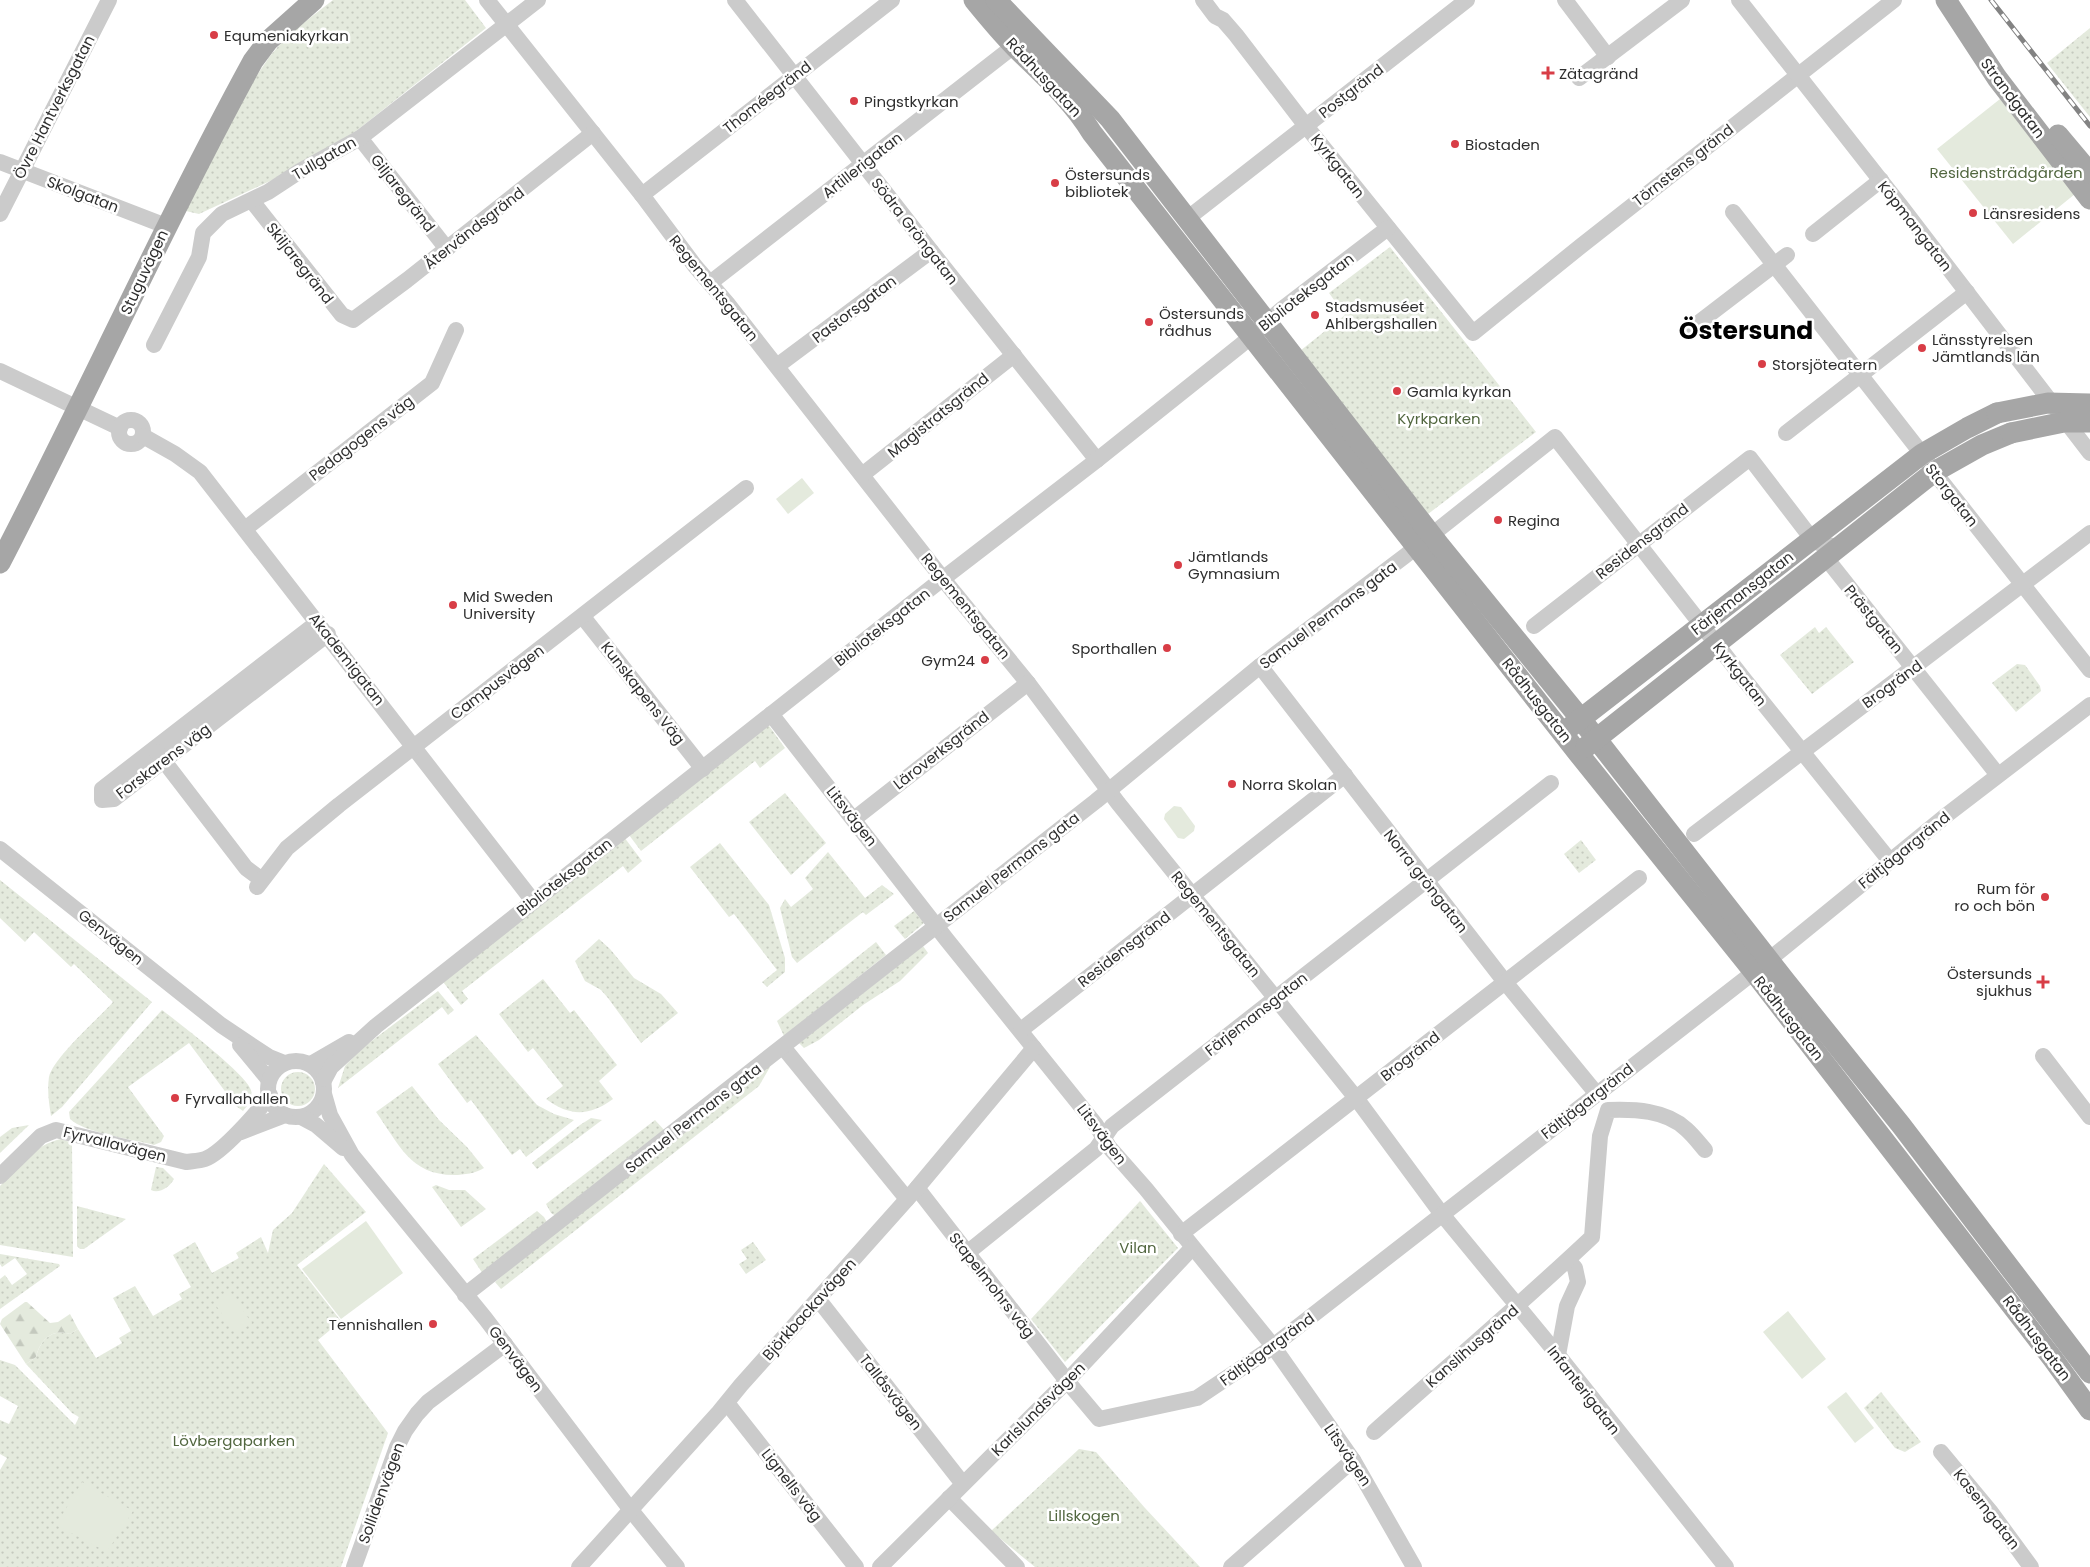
<svg xmlns="http://www.w3.org/2000/svg" width="2090" height="1567" viewBox="0 0 2090 1567" font-family="Poppins,sans-serif">
<style>
.grass{fill:url(#grass-dots)}
.forest{fill:url(#forest-firs)}
.garden{fill:#e4eadd}
.lines{fill:none;stroke-linecap:round;stroke-linejoin:round}
.minor{stroke:#cbcbcb;stroke-width:16}
.major{stroke:#a6a6a6;stroke-width:21}
.rail-casing{stroke:#838383;stroke-width:5}
.rail{stroke:#fff;stroke-width:3;stroke-dasharray:9;stroke-linecap:butt}
.major-bridge{stroke:#a6a6a6;stroke-width:21}
.poi-dot{fill:#d83d46;stroke:#fff;stroke-width:2}
.labels{text-anchor:middle;dominant-baseline:central;stroke-width:5;stroke-linejoin:round;paint-order:stroke}
.poi-label{font-size:15px;fill:#2e2e2e;stroke:#fff;text-anchor:start}
.street-label{font-size:15px;fill:#2e2e2e;stroke:#fff}
.park-label{font-size:15px;fill:#51663f;stroke:#fff}
.town-label{font-size:25px;font-weight:bold;fill:#000;stroke:#fff}
</style>
<defs>
<pattern id="grass-dots" width="8" height="8" patternUnits="userSpaceOnUse" patternTransform="scale(1.25)"><rect width="8" height="8" fill="#e4eadd"/><path d="M2 2h.1M6 6h.1" fill="none" stroke="#c4c9be" stroke-width="1.8" stroke-linecap="round"/></pattern>
<pattern id="forest-firs" width="22" height="20" patternUnits="userSpaceOnUse" patternTransform="scale(1.25)"><rect width="22" height="20" fill="#e4eadd"/><path d="M5 1l3.5 6h-7zM16 11l3.5 6h-7z" fill="#c4c9be"/></pattern>
</defs>
<rect width="100%" height="100%" fill="#fff"/>
<g class="grass">
<polygon points="333,0 465,0 486,28 355,132 281,176 199,214 186,211 228,118 270,56 288,35"/>
<polygon points="2090,28 2090,117 2047,63"/>
<polygon points="1390,247 1536,432 1428,514 1300,351 1345,315 1329,293"/>
<polygon points="1815,627 1819,633 1826,627 1854,662 1812,694 1780,655"/>
<polygon points="2017,664 2025,665 2040,686 2041,691 2016,712 1992,683"/>
<polygon points="767,723 785,748 760,768 755,761 641,851 629,835"/>
<polygon points="785,793 826,843 791,875 749,822"/>
<polygon points="624,837 642,861 628,873 623,866 462,991 468,999 461,1005 440,978"/>
<polygon points="1581,840 1596,860 1579,873 1564,854"/>
<polygon points="720,843 769,905 785,958 785,972 767,987 762,982 777,970 734,914 729,917 690,867"/>
<polygon points="828,852 865,898 882,885 894,894 866,915 863,912 797,963 792,957 780,908 785,899 791,907 813,889 805,878"/>
<path d="M0,880L152,1002L62,1107L51,1116C49,1104 47,1090 49,1077C53,1058 98,1019 113,1002L74,964L71,967L34,932L25,942L0,918Z"/>
<polygon points="914,911 924,923 905,939 894,926"/>
<polygon points="599,939 610,949 634,978 661,994 678,1013 641,1043 608,998 601,990 585,981 575,961"/>
<polygon points="876,942 886,955 784,1036 777,1021"/>
<polygon points="923,946 928,953 900,981 863,1005 819,1040 804,1048 799,1043"/>
<path d="M543,979L570,1013L574,1010L617,1065L599,1081L613,1099C590,1116 570,1117 546,1099L563,1086L533,1048L528,1052L499,1014Z"/>
<polygon points="438,991 454,1010 448,1015 442,1007 338,1088 345,1066 361,1049"/>
<path d="M162,1010C179,1023 246,1074 251,1090C253,1099 248,1105 243,1111L236,1106L189,1043L128,1087L164,1136L161,1142L154,1145C132,1139 85,1133 70,1119L69,1112Z"/>
<polygon points="476,1035 537,1105 554,1114 574,1120 526,1157 520,1149 512,1155 471,1100 467,1103 438,1064"/>
<polygon points="768,1064 770,1067 759,1086 501,1289 495,1282 538,1245"/>
<circle cx="298" cy="1089" r="17"/>
<path d="M412,1086L439,1120L467,1147L484,1168C476,1173 464,1175 454,1175C410,1175 399,1144 376,1112Z"/>
<polygon points="591,1118 602,1120 537,1169 532,1163 580,1125"/>
<polygon points="655,1120 666,1132 559,1218 551,1213 546,1204"/>
<polygon points="29,1125 0,1153 0,1137 12,1128"/>
<path d="M61,1139L72,1143L73,1257L0,1245V1186C19,1166 34,1145 61,1139Z"/>
<path d="M324,1164L366,1212L297,1265L341,1321L318,1340L388,1433L341,1567H0V1470L7,1458L0,1454V1420L9,1424L18,1406L0,1396V1360L15,1365L75,1425L79,1417L72,1413L26,1364L36,1357C40,1340 52,1328 70,1334L78,1329L96,1358L122,1343L119,1338L131,1331L113,1298L135,1286L153,1316L182,1299L179,1294L191,1287L173,1255L195,1242L212,1273L239,1258L236,1253L261,1237L268,1253L273,1230L292,1213Z"/>
<path d="M156,1167L163,1168L174,1179C170,1187 159,1194 151,1190Z"/>
<polygon points="436,1185 449,1190 465,1190 486,1209 461,1227 432,1187"/>
<polygon points="1140,1201 1178,1248 1065,1362 1031,1319"/>
<polygon points="77,1206 126,1219 84,1249 80,1249 77,1246"/>
<polygon points="537,1211 544,1217 548,1224 483,1274 473,1259"/>
<polygon points="753,1242 766,1260 746,1274 739,1264 747,1259 741,1250"/>
<polygon points="0,1254 59,1264 60,1266 0,1309 0,1279 5,1275 12,1285 27,1274 15,1258 2,1267 0,1264"/>
<polygon points="1881,1392 1921,1442 1905,1452 1895,1448 1864,1408"/>
<polygon points="1079,1449 1096,1452 1145,1508 1200,1567 1035,1567 991,1531"/>
</g>
<path class="forest" d="M25,1302H27L50,1323L58,1322L70,1314L78,1329L70,1334C52,1328 40,1340 36,1357L26,1364L0,1324L2,1319Z"/>
<g class="garden">
<polygon points="2000,99 2075,194 2013,244 1937,149"/>
<polygon points="802,478 814,493 788,514 776,499"/>
<polygon points="1174,806 1181,807 1195,826 1194,831 1184,839 1178,838 1164,819 1165,814"/>
<polygon points="366,1221 403,1273 341,1319 302,1269"/>
<polygon points="230,1293 252,1323 236,1334 215,1304"/>
<polygon points="1788,1311 1826,1359 1802,1379 1763,1332"/>
<polygon points="1846,1392 1874,1428 1855,1443 1827,1407"/>
<polygon points="82,1482 133,1511 107,1552 56,1525"/>
</g>
<g class="lines">
<g class="minor">
<polyline points="487,0 642,195 695,266 727,303 943,579 1028,683 1118,803 1356,1098 1441,1213 1558,1355 1726,1567"/>
<polyline points="735,0 931,251 1097,460"/>
<polyline points="1203,0 1215,16 1223,20 1236,35 1306,126 1473,333 1581,246 1894,0"/>
<polyline points="1565,0 1608,57"/>
<polyline points="1739,0 1900,205 2090,453"/>
<polyline points="1579,78 1682,0"/>
<polyline points="360,138 447,249"/>
<polyline points="0,162 166,226"/>
<polyline points="642,195 892,0"/>
<polyline points="252,201 342,315 353,320 407,280 593,133"/>
<polyline points="1733,212 1922,454 1934,472 2090,670"/>
<polyline points="0,214 109,0"/>
<polyline points="1188,218 1467,0"/>
<polyline points="1813,234 1881,180"/>
<polyline points="710,283 1014,46"/>
<polyline points="1693,327 1787,255"/>
<polyline points="154,345 199,257 203,233 222,214 268,192 300,171 360,138 538,0"/>
<polyline points="777,366 931,251"/>
<polyline points="0,371 120,428"/>
<circle cx="131" cy="432" r="12"/>
<polyline points="1786,433 1967,292"/>
<polyline points="143,436 175,454 200,472 533,901"/>
<polyline points="862,475 1014,355"/>
<polyline points="245,529 432,383 456,330"/>
<polyline points="1826,558 1998,775"/>
<polyline points="583,617 703,769"/>
<polyline points="318,622 102,789 102,800 114,799 328,634"/>
<path d="M1534,626L1750,458L1812,539C1821,546 1829,546 1840,546"/>
<polyline points="1260,666 1505,982 1596,1093"/>
<polyline points="771,714 947,940 1096,1125 1109,1147 1146,1189 1273,1346 1353,1460 1414,1567"/>
<polyline points="157,752 246,868 262,880"/>
<polyline points="854,819 1028,683"/>
<polyline points="1694,834 2090,533"/>
<polyline points="0,849 221,1025 269,1057 284,1063"/>
<polyline points="257,887 287,848 339,805 746,488"/>
<polyline points="1021,1030 1345,775"/>
<polyline points="240,1045 269,1080"/>
<polyline points="783,1047 907,1199"/>
<polyline points="2043,1056 2090,1117"/>
<circle cx="296" cy="1089" r="28"/>
<polyline points="311,1064 349,1042"/>
<polyline points="323,1082 331,1067 376,1026 936,584 1097,460 1241,345 1282,309 1388,228"/>
<polyline points="324,1094 330,1115 352,1155 485,1318 630,1509 677,1567"/>
<polyline points="301,1117 316,1125 343,1148"/>
<polyline points="241,1132 285,1115"/>
<path d="M0,1176L41,1136L56,1130L186,1162C192,1161 199,1161 205,1159C222,1153 259,1111 270,1095"/>
<polyline points="917,1188 1067,1381 1099,1419 1197,1398 1264,1353 1754,972 1948,814 2090,705"/>
<polyline points="1181,1234 1639,878"/>
<polyline points="967,1253 1096,1149 1112,1126 1551,783"/>
<polyline points="465,1295 1096,801 1260,666 1405,556 1555,437 1743,678 1890,861"/>
<polyline points="818,1299 963,1484"/>
<polyline points="1558,1355 1567,1306 1578,1282 1575,1268 1568,1260"/>
<polyline points="727,1403 856,1567"/>
<path d="M1374,1432C1447,1367 1521,1304 1592,1237L1600,1136L1608,1110C1634,1109 1666,1110 1686,1129C1693,1135 1699,1143 1705,1150"/>
<polyline points="1941,1452 1990,1511 2031,1567"/>
<polyline points="949,1498 1017,1567"/>
<polyline points="354,1567 397,1447 405,1431 417,1414 428,1402 505,1344"/>
<polyline points="579,1567 719,1412 741,1385 917,1188 1034,1048"/>
<polyline points="880,1567 1067,1381 1192,1248"/>
<polyline points="1231,1567 1353,1460"/>
</g>
<g class="major">
<path d="M974,0C987,16 1000,32 1015,47C1043,75 1072,100 1092,133L1578,753L1754,972L2053,1359L2090,1410"/>
<polyline points="996,0 1110,119 1440,546 1580,718 1786,982 1901,1125 2090,1373"/>
<polyline points="1946,0 1997,78 2090,199"/>
<polyline points="2058,135 2090,173"/>
<path d="M0,563C86,397 163,226 253,61L268,41L314,0"/>
<polyline points="1569,728 1922,454 1967,428 1997,413"/>
<polyline points="1586,747 1934,472 1982,445 2011,433"/>
</g>
<defs>
<polyline id="rail" points="1991,0 2090,126"/>
</defs>
<use href="#rail" class="rail-casing"/>
<use href="#rail" class="rail"/>
<g class="major-bridge">
<polyline points="1997,413 2048,403 2090,404"/>
<polyline points="2011,433 2064,422 2090,422"/>
</g>
</g>
<g class="poi-dot">
<circle cx="214" cy="35" r="5"/>
<path d="M1545.5 65.5h5v5h5v5h-5v5h-5v-5h-5v-5h5z"/>
<circle cx="854" cy="101" r="5"/>
<circle cx="1455" cy="144" r="5"/>
<circle cx="1055" cy="183" r="5"/>
<circle cx="1973" cy="213" r="5"/>
<circle cx="1315" cy="315" r="5"/>
<circle cx="1149" cy="322" r="5"/>
<circle cx="1922" cy="348" r="5"/>
<circle cx="1762" cy="364" r="5"/>
<circle cx="1397" cy="391" r="5"/>
<circle cx="1498" cy="520" r="5"/>
<circle cx="1178" cy="565" r="5"/>
<circle cx="453" cy="605" r="5"/>
<circle cx="1167" cy="648" r="5"/>
<circle cx="985" cy="660" r="5"/>
<circle cx="1232" cy="784" r="5"/>
<circle cx="2045" cy="897" r="5"/>
<path d="M2040.5 974.5h5v5h5v5h-5v5h-5v-5h-5v-5h5z"/>
<circle cx="175" cy="1098" r="5"/>
<circle cx="433" cy="1324" r="5"/>
</g>
<g class="labels">
<g class="poi-label">
<text x="224" y="35">Equmeniakyrkan</text>
<text x="1559" y="73">Zätagränd</text>
<text x="864" y="101">Pingstkyrkan</text>
<text x="1465" y="144">Biostaden</text>
<text x="1065" y="174">Östersunds<tspan x="1065" dy="17">bibliotek</tspan></text>
<text x="1983" y="213">Länsresidens</text>
<text x="1325" y="306">Stadsmuséet<tspan x="1325" dy="17">Ahlbergshallen</tspan></text>
<text x="1159" y="313">Östersunds<tspan x="1159" dy="17">rådhus</tspan></text>
<text x="1932" y="339">Länsstyrelsen<tspan x="1932" dy="17">Jämtlands län</tspan></text>
<text x="1772" y="364">Storsjöteatern</text>
<text x="1407" y="391">Gamla kyrkan</text>
<text x="1508" y="520">Regina</text>
<text x="1188" y="556">Jämtlands<tspan x="1188" dy="17">Gymnasium</tspan></text>
<text x="463" y="596">Mid Sweden<tspan x="463" dy="17">University</tspan></text>
<text x="1157" y="648" text-anchor="end">Sporthallen</text>
<text x="975" y="660" text-anchor="end">Gym24</text>
<text x="1242" y="784">Norra Skolan</text>
<text x="2035" y="888" text-anchor="end">Rum för<tspan x="2035" dy="17">ro och bön</tspan></text>
<text x="2032" y="973" text-anchor="end">Östersunds<tspan x="2032" dy="17">sjukhus</tspan></text>
<text x="185" y="1098">Fyrvallahallen</text>
<text x="423" y="1324" text-anchor="end">Tennishallen</text>
</g>
<g class="street-label">
<text transform="translate(1044 77) rotate(47)">Rådhusgatan</text>
<text transform="translate(1351 91) rotate(-38)">Postgränd</text>
<text transform="translate(767 97) rotate(-38)">Thoméegränd</text>
<text transform="translate(2013 98) rotate(53)">Strandgatan</text>
<text transform="translate(54 107) rotate(-63)">Övre Hantverksgatan</text>
<text transform="translate(324 158) rotate(-30)">Tullgatan</text>
<text transform="translate(862 165) rotate(-38)">Artillerigatan</text>
<text transform="translate(1683 165) rotate(-38)">Törnstens gränd</text>
<text transform="translate(1338 166) rotate(52)">Kyrkgatan</text>
<text transform="translate(403 193) rotate(52)">Giljaregränd</text>
<text transform="translate(83 194) rotate(21)">Skolgatan</text>
<text transform="translate(1915 226) rotate(52)">Köpmangatan</text>
<text transform="translate(474 228) rotate(-38)">Återvändsgränd</text>
<text transform="translate(915 231) rotate(52)">Södra Gröngatan</text>
<text transform="translate(300 263) rotate(52)">Skiljaregränd</text>
<text transform="translate(144 272) rotate(-65)">Stuguvägen</text>
<text transform="translate(714 288) rotate(51)">Regementsgatan</text>
<text transform="translate(1306 292) rotate(-38)">Biblioteksgatan</text>
<text transform="translate(854 309) rotate(-37)">Pastorsgatan</text>
<text transform="translate(938 415) rotate(-39)">Magistratsgränd</text>
<text transform="translate(361 438) rotate(-38)">Pedagogens väg</text>
<text transform="translate(1952 495) rotate(52)">Storgatan</text>
<text transform="translate(1642 541) rotate(-38)">Residensgränd</text>
<text transform="translate(1742 593) rotate(-38)">Färjemansgatan</text>
<text transform="translate(966 606) rotate(51)">Regementsgatan</text>
<text transform="translate(1328 615) rotate(-37)">Samuel Permans gata</text>
<text transform="translate(1874 619) rotate(51)">Prästgatan</text>
<text transform="translate(882 627) rotate(-38)">Biblioteksgatan</text>
<text transform="translate(347 659) rotate(52)">Akademigatan</text>
<text transform="translate(1740 674) rotate(52)">Kyrkgatan</text>
<text transform="translate(497 682) rotate(-37)">Campusvägen</text>
<text transform="translate(1892 684) rotate(-36)">Brogränd</text>
<text transform="translate(643 693) rotate(52)">Kunskapens Väg</text>
<text transform="translate(1537 700) rotate(52)">Rådhusgatan</text>
<text transform="translate(941 750) rotate(-38)">Läroverksgränd</text>
<text transform="translate(163 761) rotate(-37)">Forskarens väg</text>
<text transform="translate(852 816) rotate(52)">Litsvägen</text>
<text transform="translate(1904 850) rotate(-39)">Fältjägargränd</text>
<text transform="translate(1011 867) rotate(-38)">Samuel Permans gata</text>
<text transform="translate(564 877) rotate(-38)">Biblioteksgatan</text>
<text transform="translate(1426 881) rotate(52)">Norra gröngatan</text>
<text transform="translate(1216 924) rotate(51)">Regementsgatan</text>
<text transform="translate(111 937) rotate(39)">Genvägen</text>
<text transform="translate(1124 949) rotate(-38)">Residensgränd</text>
<text transform="translate(1256 1014) rotate(-38)">Färjemansgatan</text>
<text transform="translate(1789 1018) rotate(52)">Rådhusgatan</text>
<text transform="translate(1410 1056) rotate(-38)">Brogränd</text>
<text transform="translate(1587 1101) rotate(-38)">Fältjägargränd</text>
<text transform="translate(693 1118) rotate(-38)">Samuel Permans gata</text>
<text transform="translate(1102 1134) rotate(53)">Litsvägen</text>
<text transform="translate(115 1144) rotate(14)">Fyrvallavägen</text>
<text transform="translate(992 1285) rotate(52)">Stapelmohrs väg</text>
<text transform="translate(809 1309) rotate(-48)">Björkbackavägen</text>
<text transform="translate(2037 1338) rotate(53)">Rådhusgatan</text>
<text transform="translate(1472 1346) rotate(-41)">Kanslihusgränd</text>
<text transform="translate(1267 1349) rotate(-36)">Fältjägargränd</text>
<text transform="translate(516 1359) rotate(53)">Genvägen</text>
<text transform="translate(1584 1390) rotate(52)">Infanterigatan</text>
<text transform="translate(891 1392) rotate(52)">Tallåsvägen</text>
<text transform="translate(1038 1409) rotate(-45)">Karlslundsvägen</text>
<text transform="translate(1348 1455) rotate(56)">Litsvägen</text>
<text transform="translate(792 1485) rotate(52)">Lignells väg</text>
<text transform="translate(381 1493) rotate(-70)">Sollidenvägen</text>
<text transform="translate(1987 1509) rotate(52)">Kaserngatan</text>
</g>
<g class="park-label">
<text x="2006" y="172">Residensträdgården</text>
<text x="1439" y="418">Kyrkparken</text>
<text x="1138" y="1247">Vilan</text>
<text x="234" y="1440">Lövbergaparken</text>
<text x="1084" y="1515">Lillskogen</text>
</g>
<g class="town-label">
<text x="1746" y="330">Östersund</text>
</g>
</g>
</svg>
